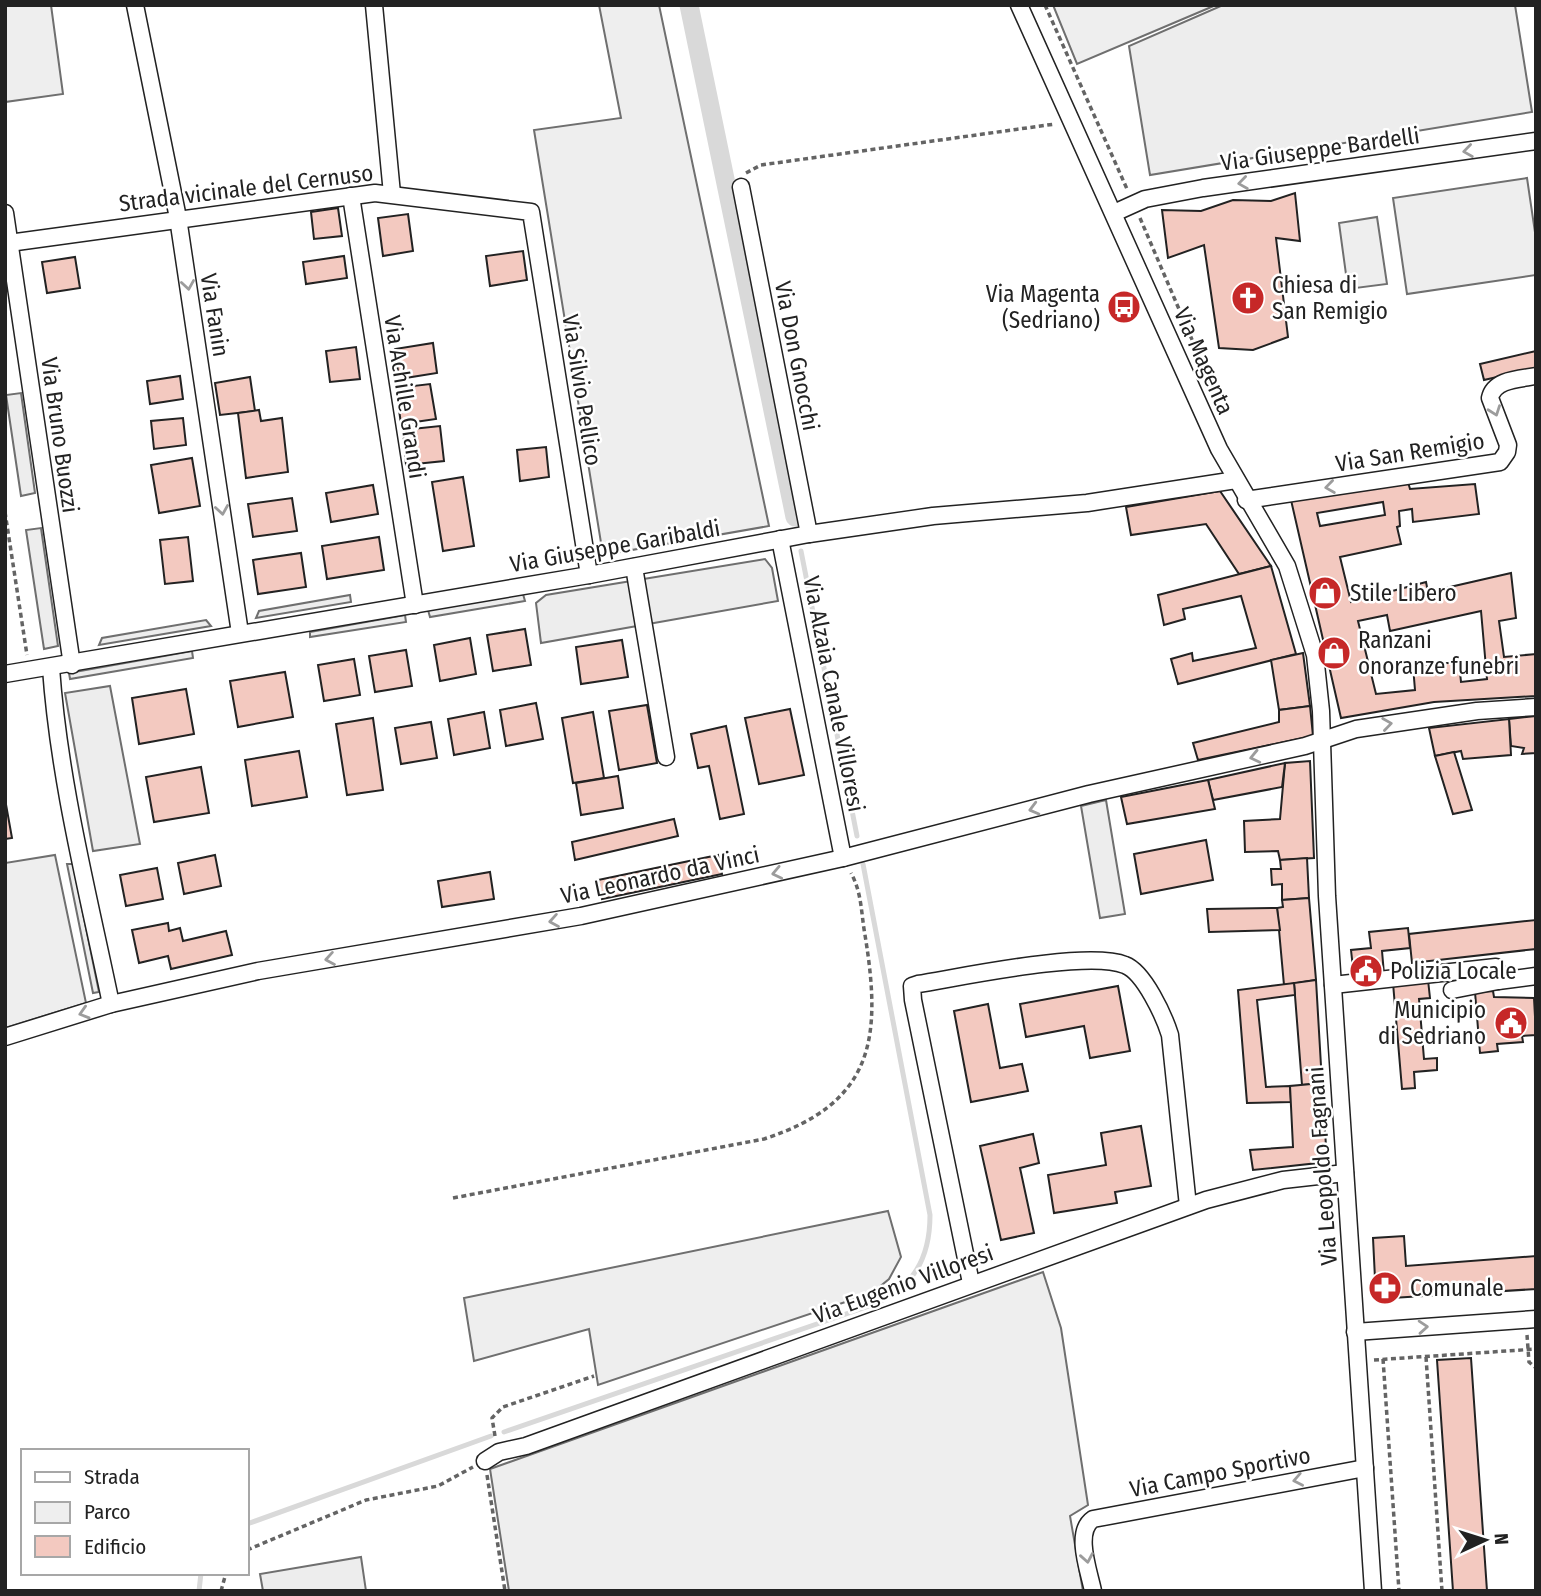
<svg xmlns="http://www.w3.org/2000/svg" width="1541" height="1596" viewBox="0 0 1541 1596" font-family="'Fira Sans Condensed',sans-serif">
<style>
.green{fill:#eee;stroke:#6f6f6f;stroke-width:2}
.parking{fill:#ededed;stroke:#6f6f6f;stroke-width:2}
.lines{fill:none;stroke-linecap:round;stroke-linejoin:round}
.stream{stroke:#d9d9d9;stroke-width:5}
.canal{stroke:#d9d9d9;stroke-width:19}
.building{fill:#f3c9c0;stroke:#222;stroke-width:2;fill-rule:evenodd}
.street-casing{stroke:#222;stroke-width:19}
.path{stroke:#646464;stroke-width:3.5;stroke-dasharray:5 3.5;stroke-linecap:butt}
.street{stroke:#fff;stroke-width:16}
.oneway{stroke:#9c9c9c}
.labels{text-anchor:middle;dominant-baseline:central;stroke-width:5;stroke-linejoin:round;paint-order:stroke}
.street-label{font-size:23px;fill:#222;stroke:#fff}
.poi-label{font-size:23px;fill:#222;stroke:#fff;text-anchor:start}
</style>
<rect width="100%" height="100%" fill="#fff"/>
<g class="green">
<polygon points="5,5 51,5 63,94 5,102"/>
<polygon points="599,5 659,5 769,526 603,555 534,130 621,118"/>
<polygon points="1053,5 1216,5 1077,64"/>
<polygon points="1527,178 1536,239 1536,275 1407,294 1393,198"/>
<polygon points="1377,217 1387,284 1348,289 1339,223"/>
<polygon points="55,855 86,1003 5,1028 5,863"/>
<polygon points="888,1211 901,1257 889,1279 872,1293 598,1385 589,1329 474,1361 464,1298"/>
<polygon points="1043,1272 1061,1328 1088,1505 1070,1516 1083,1591 509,1591 490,1469"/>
</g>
<g class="parking">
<polygon points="1223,5 1515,5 1532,112 1150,175 1129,46"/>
<polygon points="21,393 35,493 21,496 6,395"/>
<polygon points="41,528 58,646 44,649 26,530"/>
<polygon points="765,559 772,568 778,601 541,643 536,603 546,595"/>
<polygon points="523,594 525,601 430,617 428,610"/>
<polygon points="350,595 351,602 256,618 259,611"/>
<polygon points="405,615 406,622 310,637 310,632"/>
<polygon points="206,620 211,626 99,645 102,638"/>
<polygon points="192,651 193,658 70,679 69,673"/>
<polygon points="110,686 140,844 93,851 65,693"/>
<polygon points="1106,800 1125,914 1100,918 1081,806"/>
<polygon points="67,864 73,864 99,992 93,993"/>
<polygon points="361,1557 366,1591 263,1591 260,1574"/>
</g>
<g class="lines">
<g class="stream">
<polyline points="801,551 857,836"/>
<path d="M504,1432L872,1305C913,1288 930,1259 930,1215L863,864"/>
<polyline points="247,1524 491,1436"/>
<polyline points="199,1591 201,1573"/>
</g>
<polyline class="canal" points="689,5 795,517"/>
</g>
<g class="building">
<polygon points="1295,193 1300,241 1276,238 1288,337 1253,350 1219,348 1204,245 1168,258 1162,210 1201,211 1233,200 1271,201"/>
<polygon points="338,208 342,236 314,239 311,212"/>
<polygon points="408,214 413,251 383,256 378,218"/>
<polygon points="523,251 527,280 490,286 486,256"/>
<polygon points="344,256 347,278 306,284 303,262"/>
<polygon points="75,257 80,288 47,293 42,262"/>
<polygon points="433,343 437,373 399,379 395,349"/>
<polygon points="356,347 360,379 330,382 326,351"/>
<polygon points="1536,351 1536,368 1484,380 1480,364"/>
<polygon points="180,376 183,399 150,404 147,381"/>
<polygon points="250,377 255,411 220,415 215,383"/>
<polygon points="430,384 436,419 401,424 396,388"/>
<polygon points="259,410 261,421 282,418 288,472 246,478 238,413"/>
<polygon points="183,418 186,445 154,449 151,421"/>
<polygon points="440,426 444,461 406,465 403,430"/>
<polygon points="546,447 549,477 520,481 517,450"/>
<polygon points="192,458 200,506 159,513 151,465"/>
<polygon points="463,477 474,546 443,551 432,482"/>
<path d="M1408,482L1410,489L1475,484L1479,514L1413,522L1412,509L1399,511L1400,526L1397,527L1401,544L1340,557L1351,602L1426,582L1428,592L1511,573L1516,618L1499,621L1504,657L1536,654V696L1434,702L1341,718L1291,500ZM1383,502L1385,515L1320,526L1317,513ZM1481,611L1487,679L1461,682L1459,662L1413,666L1415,690L1376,694L1358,621L1387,615L1390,631Z"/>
<polygon points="373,485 378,514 331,522 326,493"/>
<polygon points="1220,491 1271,566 1239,574 1206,524 1131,535 1126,507"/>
<polygon points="292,498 297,531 253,537 248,504"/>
<polygon points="188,537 193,581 165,584 160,540"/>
<polygon points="379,537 384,570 327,579 322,546"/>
<polygon points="301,553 306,587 258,594 253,560"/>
<polygon points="1271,566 1296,654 1178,684 1171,659 1192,653 1193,661 1256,648 1241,596 1183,609 1185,619 1164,625 1158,595"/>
<polygon points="525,629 531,665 493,671 487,635"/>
<polygon points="470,638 476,674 440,681 434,645"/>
<polygon points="622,640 628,677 581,684 576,647"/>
<polygon points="406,650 412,686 375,692 369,656"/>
<polygon points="1303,653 1310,706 1279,710 1271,660"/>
<polygon points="354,659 360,695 324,701 318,665"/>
<polygon points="285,672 293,717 238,727 230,681"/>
<polygon points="186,689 194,734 139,744 132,698"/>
<polygon points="536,703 543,739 506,746 500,710"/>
<polygon points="647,705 657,763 619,770 609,711"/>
<polygon points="1310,706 1313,736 1198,760 1193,743 1279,722 1279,710"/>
<polygon points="790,709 804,775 759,784 745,718"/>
<polygon points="484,712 490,748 454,755 448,719"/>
<polygon points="593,712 604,778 573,783 562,718"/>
<polygon points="1536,716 1536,753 1522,754 1524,748 1511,746 1509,719"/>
<polygon points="373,718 383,790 347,795 336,724"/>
<polygon points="1509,719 1511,755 1463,759 1461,751 1435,756 1429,728"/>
<polygon points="431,722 437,758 401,764 395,728"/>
<polygon points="726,726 744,814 720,819 709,766 698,768 691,734"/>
<polygon points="299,751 307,797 252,806 245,760"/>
<polygon points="1454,752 1472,810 1453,814 1435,756"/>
<polygon points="1310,761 1314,858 1280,860 1278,851 1245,852 1244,821 1280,819 1285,763"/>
<polygon points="1285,763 1282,787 1213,800 1208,780"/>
<polygon points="201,767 209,813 154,822 146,777"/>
<polygon points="618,776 623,808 581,815 576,783"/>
<polygon points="1208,780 1215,809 1127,824 1121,797"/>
<polygon points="5,799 12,838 5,839"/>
<polygon points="674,819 678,836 575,860 572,842"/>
<polygon points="1206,840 1213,880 1141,894 1134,854"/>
<polygon points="215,855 221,886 184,894 178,863"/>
<polygon points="718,855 722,874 602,899 598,880"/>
<polygon points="1307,858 1309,898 1282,900 1282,884 1272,885 1271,869 1281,869 1280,860"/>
<polygon points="157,868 163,899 126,906 120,875"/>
<polygon points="490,872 494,899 442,907 438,881"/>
<polygon points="1309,898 1316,980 1284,985 1277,908 1283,907 1282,900"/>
<polygon points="1277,908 1280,930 1209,932 1207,909"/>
<polygon points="1536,920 1536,949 1412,963 1409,934"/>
<polygon points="168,923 169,931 180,928 183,941 226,931 232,955 171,969 168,956 139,963 132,930"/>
<polygon points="1408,928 1410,948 1382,951 1384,974 1354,977 1351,950 1371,948 1369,932"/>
<polygon points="1316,980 1322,1083 1302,1085 1294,983"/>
<polygon points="1428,980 1430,998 1419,999 1424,1059 1437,1058 1437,1070 1414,1072 1415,1088 1402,1089 1393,983"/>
<polygon points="1294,983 1295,995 1257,1000 1266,1087 1290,1086 1291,1102 1247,1103 1238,990"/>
<polygon points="1118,986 1130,1051 1090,1058 1084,1026 1026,1037 1020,1004"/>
<polygon points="1493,991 1494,997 1534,998 1536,1035 1522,1036 1523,1042 1497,1044 1498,1051 1480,1053 1475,992"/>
<polygon points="988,1004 1000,1068 1022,1064 1028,1091 971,1102 954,1011"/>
<polygon points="1322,1083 1327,1162 1253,1170 1250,1150 1293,1147 1290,1086"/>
<polygon points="1141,1126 1151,1186 1115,1192 1117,1203 1054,1213 1048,1175 1106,1165 1101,1133"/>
<polygon points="1033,1134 1039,1163 1020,1168 1034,1233 1001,1240 980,1146"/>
<polygon points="1404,1236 1406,1266 1536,1256 1536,1289 1376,1299 1373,1238"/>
<polygon points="1471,1358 1487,1591 1453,1591 1437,1360"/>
</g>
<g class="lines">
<defs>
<g id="street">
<polyline points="135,5 178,218 240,633"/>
<polyline points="374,5 392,194"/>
<polyline points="1019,5 1219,449 1287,566 1315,655 1321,711 1327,896 1373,1591"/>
<polyline points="741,187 809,534"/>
<polyline points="351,196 415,605"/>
<polyline points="5,213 72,665"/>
<polyline points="1114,213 1145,199 1203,188 1536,141"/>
<polyline points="9,243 375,193 531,212 589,575"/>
<path d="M1246,500L1500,462L1507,452L1508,445L1490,398C1494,379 1520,379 1536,376"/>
<polyline points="780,539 843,858"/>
<polyline points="634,567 666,757"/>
<path d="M51,668C59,781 88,893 111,1004"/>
<polyline points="5,674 589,575 809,534 933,516 1087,503 1236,480"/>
<polyline points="1333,985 1496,967 1498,981 1536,976"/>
<polyline points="1452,990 1498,981"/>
<polyline points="5,1037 111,1004 258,971 581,916 843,858 1089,794 1305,746 1356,729 1477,711 1536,707"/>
<path d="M971,1283L913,1000L912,986L918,984C962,977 1088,950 1125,965C1144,972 1164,1016 1170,1035L1188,1206"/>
<polyline points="1355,1332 1536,1319"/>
<polyline points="485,1461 499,1452 526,1446 1206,1200 1283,1180 1345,1173"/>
<path d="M1093,1591C1089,1571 1074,1532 1093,1519L1365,1468"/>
</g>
</defs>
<use href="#street" class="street-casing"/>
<g class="path">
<polyline points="1045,5 1127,189"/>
<polyline points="746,173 761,165 1055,124"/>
<polyline points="1140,218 1214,391 1210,391"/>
<polyline points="5,512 27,655"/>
<path d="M453,1198L764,1139C874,1103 882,1039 865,935C861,913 862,893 851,873"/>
<polyline points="1527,1335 1529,1362 1536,1368"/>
<polyline points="1426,1357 1442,1591"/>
<polyline points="1383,1359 1399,1591"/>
<polyline points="1374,1360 1536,1349"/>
<polyline points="495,1436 492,1418 503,1407 594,1376"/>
<polyline points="487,1475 505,1591"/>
<polyline points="247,1550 366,1500 438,1486 473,1467"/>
<polyline points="221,1591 226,1573"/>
</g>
<use href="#street" class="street"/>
</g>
<defs><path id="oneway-chevron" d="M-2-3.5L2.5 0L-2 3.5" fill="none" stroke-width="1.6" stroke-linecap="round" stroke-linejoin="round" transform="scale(1.75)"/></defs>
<g class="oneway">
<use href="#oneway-chevron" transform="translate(1468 151) rotate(172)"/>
<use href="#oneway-chevron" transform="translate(1243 183) rotate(172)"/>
<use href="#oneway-chevron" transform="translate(188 285) rotate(81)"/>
<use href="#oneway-chevron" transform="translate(1495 411) rotate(70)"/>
<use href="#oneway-chevron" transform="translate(1330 487) rotate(172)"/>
<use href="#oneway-chevron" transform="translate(222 510) rotate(81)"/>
<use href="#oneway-chevron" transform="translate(1387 724) rotate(-8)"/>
<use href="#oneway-chevron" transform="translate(1255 757) rotate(167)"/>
<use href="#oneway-chevron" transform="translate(1034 809) rotate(165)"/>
<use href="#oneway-chevron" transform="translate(777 873) rotate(168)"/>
<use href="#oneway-chevron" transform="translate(554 921) rotate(170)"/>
<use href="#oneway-chevron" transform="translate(330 959) rotate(170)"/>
<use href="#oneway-chevron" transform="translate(84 1013) rotate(163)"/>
<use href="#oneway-chevron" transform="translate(1423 1327) rotate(-4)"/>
<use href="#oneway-chevron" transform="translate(1298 1480) rotate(169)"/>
<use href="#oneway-chevron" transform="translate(1087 1558) rotate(80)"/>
</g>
<defs>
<symbol id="church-disc" viewBox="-11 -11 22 22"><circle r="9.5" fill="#c62828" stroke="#fff"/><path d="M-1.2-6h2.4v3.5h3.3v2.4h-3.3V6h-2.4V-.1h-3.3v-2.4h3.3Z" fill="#fff"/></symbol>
<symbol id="bus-disc" viewBox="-11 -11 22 22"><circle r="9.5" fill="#c62828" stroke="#fff"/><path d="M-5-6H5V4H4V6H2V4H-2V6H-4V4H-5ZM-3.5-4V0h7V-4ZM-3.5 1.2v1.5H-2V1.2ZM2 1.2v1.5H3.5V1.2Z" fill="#fff"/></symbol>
<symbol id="shop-disc" viewBox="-11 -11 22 22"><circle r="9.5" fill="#c62828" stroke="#fff"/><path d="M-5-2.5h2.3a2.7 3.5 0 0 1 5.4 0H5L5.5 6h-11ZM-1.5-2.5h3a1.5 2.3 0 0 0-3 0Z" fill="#fff"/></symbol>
<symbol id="civic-disc" viewBox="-11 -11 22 22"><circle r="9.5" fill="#c62828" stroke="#fff"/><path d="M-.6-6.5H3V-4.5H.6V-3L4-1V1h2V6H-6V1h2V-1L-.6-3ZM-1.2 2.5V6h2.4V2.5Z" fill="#fff"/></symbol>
<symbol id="pharmacy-disc" viewBox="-11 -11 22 22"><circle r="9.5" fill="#c62828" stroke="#fff"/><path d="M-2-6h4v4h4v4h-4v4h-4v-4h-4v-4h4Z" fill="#fff"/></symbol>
</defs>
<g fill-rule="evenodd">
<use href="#church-disc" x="1229" y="279" width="38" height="38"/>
<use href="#bus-disc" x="1105" y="288" width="38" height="38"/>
<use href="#shop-disc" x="1306" y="574" width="38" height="38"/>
<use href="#shop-disc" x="1315" y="634" width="38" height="38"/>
<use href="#civic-disc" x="1347" y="952" width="38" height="38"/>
<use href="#civic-disc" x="1492" y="1004" width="38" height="38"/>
<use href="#pharmacy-disc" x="1366" y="1269" width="38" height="38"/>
</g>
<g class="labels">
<g class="street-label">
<text transform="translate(1320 149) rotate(-8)">Via Giuseppe Bardelli</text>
<text transform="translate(246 188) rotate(-7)">Strada vicinale del Cernuso</text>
<text transform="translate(215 315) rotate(81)">Via Fanin</text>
<text transform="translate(797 356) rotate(79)">Via Don Gnocchi</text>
<text transform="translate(1204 361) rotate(66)">Via Magenta</text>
<text transform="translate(582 390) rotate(81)">Via Silvio Pellico</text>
<text transform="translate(405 397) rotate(81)">Via Achille Grandi</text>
<text transform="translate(60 435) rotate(82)">Via Bruno Buozzi</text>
<text transform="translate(1410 452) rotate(-9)">Via San Remigio</text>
<text transform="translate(615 546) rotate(-10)">Via Giuseppe Garibaldi</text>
<text transform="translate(834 694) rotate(79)">Via Alzaia Canale Villoresi</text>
<text transform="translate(660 875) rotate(-12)">Via Leonardo da Vinci</text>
<text transform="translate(1322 1166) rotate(-94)">Via Leopoldo Fagnani</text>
<text transform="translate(903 1284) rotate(-20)">Via Eugenio Villoresi</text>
<text transform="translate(1220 1472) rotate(-11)">Via Campo Sportivo</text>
</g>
<g class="poi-label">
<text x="1272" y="285">Chiesa di<tspan x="1272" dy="26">San Remigio</tspan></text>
<text x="1100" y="294" text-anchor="end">Via Magenta<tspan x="1100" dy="26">(Sedriano)</tspan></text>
<text x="1350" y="593">Stile Libero</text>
<text x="1358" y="640">Ranzani<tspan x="1358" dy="26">onoranze funebri</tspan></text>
<text x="1390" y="971">Polizia Locale</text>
<text x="1486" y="1010" text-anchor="end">Municipio<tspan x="1486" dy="26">di Sedriano</tspan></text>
<text x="1410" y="1288">Comunale</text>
</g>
</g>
<rect width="1541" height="1596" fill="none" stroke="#222222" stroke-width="14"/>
<rect x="21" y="1449" width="228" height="126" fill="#ffffff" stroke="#a7a7a7" stroke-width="2"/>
<rect x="35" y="1472" width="35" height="10" fill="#ffffff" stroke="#a7a7a7" stroke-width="2"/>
<text x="84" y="1484" font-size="21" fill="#222222">Strada</text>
<rect x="35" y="1502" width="35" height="21" fill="#eeeeee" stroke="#a7a7a7" stroke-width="2"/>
<text x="84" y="1519" font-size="21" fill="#222222">Parco</text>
<rect x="35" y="1536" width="35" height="21" fill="#f3c9c0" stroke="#a7a7a7" stroke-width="2"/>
<text x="84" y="1554" font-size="21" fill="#222222">Edificio</text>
<g transform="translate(1485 1540) rotate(86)" stroke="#ffffff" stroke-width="5" paint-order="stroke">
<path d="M0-5L12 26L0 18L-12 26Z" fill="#222222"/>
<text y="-10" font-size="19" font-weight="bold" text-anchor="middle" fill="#222222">N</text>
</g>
</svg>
